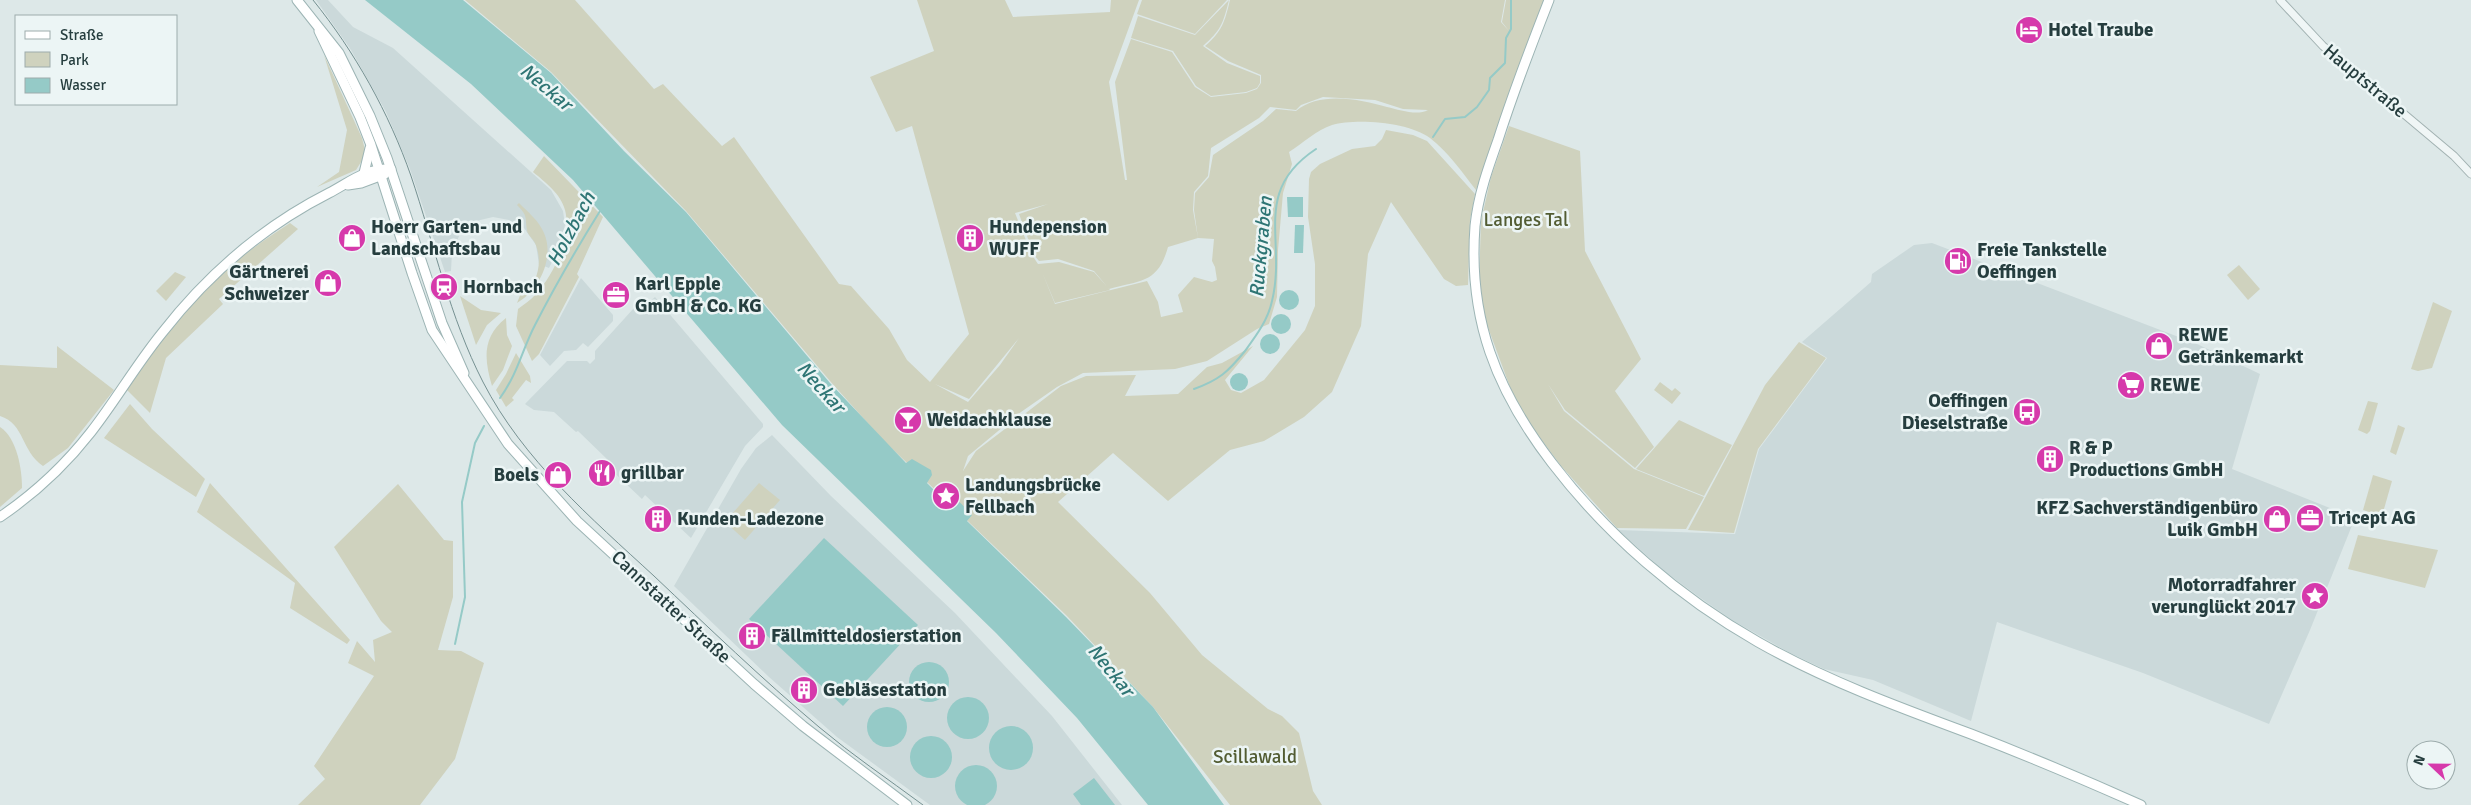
<svg xmlns="http://www.w3.org/2000/svg" width="2471" height="805" viewBox="0 0 2471 805" font-family="Signika,sans-serif">
<style>
.built{fill:#cbd9da}
.green{fill:#cfd2be;fill-rule:evenodd}
.water{fill:#95cac7}
.lines{fill:none;stroke-linecap:round;stroke-linejoin:round}
.stream{stroke:#95cac7;stroke-width:2}
.minor-casing{stroke:#a2b2b2;stroke-width:9}
.major-casing{stroke:#9cb4b4;stroke-width:11}
.minor{stroke:#f0f6f6;stroke-width:7}
.major{stroke:#fff;stroke-width:9}
.tram{stroke:#769192;stroke-width:1}
.labels{text-anchor:middle;dominant-baseline:central;stroke-width:5;stroke-linejoin:round;paint-order:stroke}
.poi-label{font-size:19px;font-weight:bold;fill:#263e3f;stroke:#ecf5f5;text-anchor:start}
.street-label{font-size:19px;fill:#263e3f;stroke:#ecf5f5}
.park-label{font-size:19px;fill:#525c32;stroke:#ecf5f5}
.water-label{font-size:20px;font-style:italic;fill:#2e7574;stroke:#ecf5f5}
</style>
<rect width="100%" height="100%" fill="#dde8e8"/>
<g class="built">
<polygon points="316,0 328,0 353,27 393,48 551,190 563,211 565,225 559,248 549,268 539,264 536,245 524,228 509,220 493,217 476,221 460,234 452,252 451,271 445,272 410,169 386,112 351,50"/>
<polygon points="1932,243 2197,344 2260,374 2232,469 2355,518 2310,630 2269,724 2143,673 1997,622 1971,721 1873,680 1824,669 1790,653 1732,620 1702,599 1664,571 1618,530 1735,534 1759,449 1827,358 1802,342 1871,282 1872,274 1914,245"/>
<polygon points="581,278 613,315 613,321 588,347 583,343 576,350 564,351 550,366 540,355"/>
<polygon points="655,297 763,424 763,427 745,446 691,538 645,495 642,499 604,463 607,459 578,431 576,432 554,412 534,410 525,404 567,361 587,361 590,364 595,359 595,351 634,308 639,312"/>
<polygon points="772,435 831,496 955,613 1052,716 1122,805 930,805 837,737 769,677 674,586 741,469 756,448"/>
</g>
<g class="green">
<path d="M465,0H575L654,89L663,84L722,146L734,137L839,284L851,286L889,329L907,360L930,382L969,334L912,126L896,132L870,77L934,51L917,0H1005L1013,17L1110,12L1111,0H1139L1109,82L1125,180H1127L1115,82L1131,39L1172,52L1195,87L1211,97L1246,93L1257,89L1261,83V75L1228,61L1205,46C1222,32 1225,21 1230,0H1505L1501,22L1509,31L1502,22L1506,0H1544L1476,190C1462,172 1448,152 1430,138C1409,122 1356,118 1332,125C1317,130 1303,143 1289,152L1292,164L1283,193L1278,250L1277,297L1269,324L1257,329L1207,361L1175,369L1083,373L1057,387L1021,412L968,456L963,471L976,451L1061,386L1086,376L1136,375L1125,396L1178,394L1207,367L1222,363L1253,346L1225,380L1231,390L1241,393L1264,380L1305,330L1315,306V264L1308,217L1309,179L1311,172L1320,164L1352,149L1375,146L1382,139L1386,130L1413,135L1427,141L1475,194L1470,220L1468,285L1456,286L1444,279L1391,202L1368,254L1361,326L1332,392L1304,417L1264,441L1230,450L1168,501L1113,453L1058,502L1150,593L1202,655L1268,709L1282,716L1299,733L1313,791L1322,805H1230L1153,707L1067,616L882,439L830,381L686,211L551,72ZM1323,97L1375,100L1403,109L1428,110C1417,116 1400,110 1387,107C1360,99 1319,91 1296,111L1276,109L1263,121L1213,155L1209,177L1195,193L1194,210L1198,238L1214,239L1212,261L1215,267L1217,280L1212,282L1194,277L1178,295L1183,312L1161,317L1158,302L1147,281L1055,304L1029,326L1055,304L1042,272L1055,303L1110,290L1094,272L1059,262L1038,264L1032,255L1015,213L1048,204L1019,214L1034,255L1039,261L1058,259L1094,271L1109,289C1142,280 1158,283 1168,247L1198,238L1193,210L1194,192L1208,176L1211,148L1259,118L1270,107L1296,110L1301,105ZM1019,338L1000,365L968,402L935,384L969,399Z"/>
<polygon points="1142,0 1227,0 1195,34 1137,14"/>
<path d="M1229,0C1223,24 1221,30 1203,46L1227,63L1260,76V83L1257,88L1246,92L1211,96L1196,86L1173,51L1131,38L1138,16L1195,35Z"/>
<polygon points="324,55 362,138 366,154 356,170 317,187 339,172 347,130"/>
<polygon points="1509,126 1580,151 1585,251 1641,359 1615,391 1654,447 1635,468 1565,410 1548,384 1564,411 1634,469 1704,497 1686,529 1617,528 1561,466 1526,419 1514,398 1486,322 1479,284 1481,221 1491,177"/>
<path d="M544,156L603,217L577,274L579,277L539,354L532,361L516,326L518,309C524,304 531,300 536,294C554,274 572,237 565,210C561,194 545,182 533,172Z"/>
<path d="M519,203C528,212 539,221 544,233C555,258 539,290 517,303L521,293L525,295C538,281 543,261 535,243C533,239 527,234 527,230C525,217 528,216 517,205Z"/>
<path d="M290,223L298,229L219,299L223,304L166,358L150,413L127,390C152,353 178,315 210,284C234,261 262,241 290,223Z"/>
<polygon points="2239,265 2260,289 2248,300 2227,275"/>
<polygon points="175,272 186,277 166,301 156,291"/>
<polygon points="460,296 481,310 501,313 487,325 476,345"/>
<polygon points="2433,302 2452,311 2432,368 2418,371 2411,369"/>
<path d="M506,318L507,335L512,346L503,370L492,386C484,359 482,337 506,318Z"/>
<polygon points="1799,342 1826,358 1758,449 1734,533 1688,530 1765,385"/>
<path d="M57,346L114,390L68,448L43,466C21,451 25,424 0,416V365L57,368Z"/>
<polygon points="516,353 530,376 531,383 526,380 512,398 514,400 506,407 496,390 506,374"/>
<polygon points="1660,382 1672,391 1675,388 1681,393 1672,404 1654,390"/>
<polygon points="2368,401 2378,403 2370,431 2367,434 2358,430"/>
<polygon points="130,404 152,429 205,479 196,497 104,438"/>
<polygon points="1679,420 1732,445 1704,496 1636,469"/>
<polygon points="2398,425 2405,428 2396,455 2390,452"/>
<path d="M0,427C17,438 22,469 22,488L0,507Z"/>
<polygon points="2373,475 2392,481 2382,516 2363,510"/>
<polygon points="210,483 350,640 347,644 290,608 295,583 197,512"/>
<polygon points="759,483 780,500 745,540 725,522"/>
<polygon points="398,484 444,540 453,541 453,597 438,650 461,651 484,663 455,759 420,805 298,805 325,779 314,766 374,676 348,663 357,641 375,662 373,640 392,632 381,621 334,547"/>
<polygon points="2358,535 2438,550 2425,588 2348,569"/>
</g>
<g class="water">
<path d="M365,0H463L551,73L624,151L686,212L830,383L906,463L912,459L931,470L932,475L927,483L946,502L951,498C959,499 966,509 972,515L967,521L1066,617L1153,707L1224,805H1148L1077,718L996,633L782,425L573,180L471,84Z"/>
<polygon points="1287,197 1303,197 1303,217 1288,217"/>
<polygon points="1295,225 1304,225 1303,253 1294,253"/>
<circle cx="1289" cy="300" r="10"/>
<circle cx="1281" cy="324" r="10"/>
<circle cx="1270" cy="344" r="10"/>
<circle cx="1239" cy="382" r="9"/>
<polygon points="824,538 918,625 843,706 749,619"/>
<circle cx="929" cy="682" r="20"/>
<circle cx="968" cy="718" r="21"/>
<circle cx="887" cy="727" r="20"/>
<circle cx="1011" cy="748" r="22"/>
<circle cx="931" cy="757" r="21"/>
<circle cx="976" cy="786" r="21"/>
<polygon points="1094,778 1115,805 1081,805 1073,794"/>
</g>
<g class="lines">
<g class="stream">
<polyline points="1433,137 1445,119 1465,117 1477,107 1489,90 1490,78 1505,63 1506,38 1511,29 1511,0"/>
<path d="M1194,389C1219,380 1228,372 1245,351C1256,336 1268,320 1272,301C1287,240 1251,192 1316,149"/>
<path d="M500,398C518,373 522,350 535,325C555,286 577,248 600,211"/>
<polyline points="455,644 465,597 462,502 475,443 484,426"/>
</g>
<defs>
<polyline id="minor" points="2280,0 2323,46 2454,156 2471,174"/>
<g id="major">
<polyline points="297,0 339,53 370,116 387,158 442,323 464,373"/>
<path d="M1549,0C1531,46 1513,93 1498,140C1488,168 1478,196 1475,226C1468,319 1496,390 1552,463C1607,535 1679,597 1758,642C1825,680 1898,707 1971,734C2028,756 2085,780 2141,805"/>
<polyline points="319,31 360,117 371,145 412,273 432,330 508,444 577,521 754,684 803,726 907,805"/>
<polyline points="364,173 370,148"/>
<polyline points="348,185 361,183 385,174"/>
<path d="M0,517C34,494 66,464 91,432C116,400 136,365 162,333C208,274 262,227 329,193C350,182 366,168 391,169"/>
</g>
</defs>
<use href="#minor" class="minor-casing"/>
<use href="#major" class="major-casing"/>
<use href="#minor" class="minor"/>
<use href="#major" class="major"/>
<path class="tram" d="M313,0C355,52 389,113 411,176C434,244 450,318 483,382C523,460 591,518 654,576C708,627 762,679 819,727C852,755 888,779 923,805"/>
</g>
<defs>
<symbol id="hotel-disc" viewBox="-11 -11 22 22"><circle r="9.5" fill="#d639ab" stroke="#ecf5f5"/><path d="M-6-4.5h1.5V1H6V5H4.5V3h-9V5H-6ZM-4 0a1.8 1.8 0 1 1 3.6 0ZM.5 0V-2.5h3Q6-2.5 6 0Z" fill="#fff"/></symbol>
<symbol id="shop-disc" viewBox="-11 -11 22 22"><circle r="9.5" fill="#d639ab" stroke="#ecf5f5"/><path d="M-5-2.5h2.3a2.7 3.5 0 0 1 5.4 0H5L5.5 6h-11ZM-1.5-2.5h3a1.5 2.3 0 0 0-3 0Z" fill="#fff"/></symbol>
<symbol id="building-disc" viewBox="-11 -11 22 22"><circle r="9.5" fill="#d639ab" stroke="#ecf5f5"/><path d="M-4-6H4V6H1V3H-1V6H-4ZM-2.5-4.3h1.7v1.8h-1.7ZM.8-4.3h1.7v1.8H.8ZM-2.5-1h1.7V.8h-1.7ZM.8-1h1.7V.8H.8Z" fill="#fff"/></symbol>
<symbol id="fuel-disc" viewBox="-11 -11 22 22"><circle r="9.5" fill="#d639ab" stroke="#ecf5f5"/><path d="M-5.5-6h7V0h2V4h1.3V-2.5L3-4.5l.8-.8L6-3V5H2.5V1h-1V6h-7ZM-4.2-4.7v3.2H.2V-4.7Z" fill="#fff"/></symbol>
<symbol id="station-disc" viewBox="-11 -11 22 22"><circle r="9.5" fill="#d639ab" stroke="#ecf5f5"/><path d="M-3-6H3Q5-6 5-4V2Q5 4 3 4L4.5 6H3L1.5 4h-3L-3 6H-4.5L-3 4Q-5 4-5 2V-4Q-5-6-3-6ZM-3.5-4v3h7v-3ZM-3.5 1v1.5H-2V1ZM2 1v1.5H3.5V1Z" fill="#fff"/></symbol>
<symbol id="office-disc" viewBox="-11 -11 22 22"><circle r="9.5" fill="#d639ab" stroke="#ecf5f5"/><path d="M-6-3h4V-5.5h4V-3h4V5H-6ZM-1-4.5V-3h2v-1.5ZM-6 0V1H6V0Z" fill="#fff"/></symbol>
<symbol id="supermarket-disc" viewBox="-11 -11 22 22"><circle r="9.5" fill="#d639ab" stroke="#ecf5f5"/><path d="M-6-5.5h2.5l.6 2H6L4.5 2H-2.5L-4.4-4H-6ZM-1.5 3.2a1.3 1.3 0 1 0 .1 0ZM3 3.2a1.3 1.3 0 1 0 .1 0Z" fill="#fff"/></symbol>
<symbol id="bus-disc" viewBox="-11 -11 22 22"><circle r="9.5" fill="#d639ab" stroke="#ecf5f5"/><path d="M-5-6H5V4H4V6H2V4H-2V6H-4V4H-5ZM-3.5-4V0h7V-4ZM-3.5 1.2v1.5H-2V1.2ZM2 1.2v1.5H3.5V1.2Z" fill="#fff"/></symbol>
<symbol id="bar-disc" viewBox="-11 -11 22 22"><circle r="9.5" fill="#d639ab" stroke="#ecf5f5"/><path d="M-6-5H6L.8 .8V4.5H3.5V6h-7V4.5H-.8V.8Z" fill="#fff"/></symbol>
<symbol id="restaurant-disc" viewBox="-11 -11 22 22"><circle r="9.5" fill="#d639ab" stroke="#ecf5f5"/><path d="M-5-6h1v4h1v-4h1v4h1v-4h1v5L-1.5 .5V6h-2V.5L-5-1ZM5-6V6H3V1.5H1.5Q1.5-4 5-6Z" fill="#fff"/></symbol>
<symbol id="sight-disc" viewBox="-11 -11 22 22"><circle r="9.5" fill="#d639ab" stroke="#ecf5f5"/><path d="M0-6L1.8-2.2L6-1.7L2.9 1.2L3.7 5.4L0 3.3L-3.7 5.4L-2.9 1.2L-6-1.7L-1.8-2.2Z" fill="#fff"/></symbol>
</defs>
<g fill-rule="evenodd">
<use href="#hotel-disc" x="2013" y="14" width="32" height="32"/>
<use href="#shop-disc" x="336" y="222" width="32" height="32"/>
<use href="#building-disc" x="954" y="222" width="32" height="32"/>
<use href="#fuel-disc" x="1942" y="245" width="32" height="32"/>
<use href="#shop-disc" x="312" y="267" width="32" height="32"/>
<use href="#station-disc" x="428" y="271" width="32" height="32"/>
<use href="#office-disc" x="600" y="279" width="32" height="32"/>
<use href="#shop-disc" x="2143" y="330" width="32" height="32"/>
<use href="#supermarket-disc" x="2115" y="369" width="32" height="32"/>
<use href="#bus-disc" x="2011" y="396" width="32" height="32"/>
<use href="#bar-disc" x="892" y="404" width="32" height="32"/>
<use href="#building-disc" x="2034" y="443" width="32" height="32"/>
<use href="#restaurant-disc" x="586" y="457" width="32" height="32"/>
<use href="#shop-disc" x="542" y="459" width="32" height="32"/>
<use href="#sight-disc" x="930" y="480" width="32" height="32"/>
<use href="#office-disc" x="2294" y="502" width="32" height="32"/>
<use href="#building-disc" x="642" y="503" width="32" height="32"/>
<use href="#shop-disc" x="2261" y="503" width="32" height="32"/>
<use href="#sight-disc" x="2299" y="580" width="32" height="32"/>
<use href="#building-disc" x="736" y="620" width="32" height="32"/>
<use href="#building-disc" x="788" y="674" width="32" height="32"/>
</g>
<g class="labels">
<g class="poi-label">
<text x="2048" y="30">Hotel Traube</text>
<text x="371" y="227">Hoerr Garten- und<tspan x="371" dy="22">Landschaftsbau</tspan></text>
<text x="989" y="227">Hundepension<tspan x="989" dy="22">WUFF</tspan></text>
<text x="1977" y="250">Freie Tankstelle<tspan x="1977" dy="22">Oeffingen</tspan></text>
<text x="309" y="272" text-anchor="end">Gärtnerei<tspan x="309" dy="22">Schweizer</tspan></text>
<text x="635" y="284">Karl Epple<tspan x="635" dy="22">GmbH &amp; Co. KG</tspan></text>
<text x="463" y="287">Hornbach</text>
<text x="2178" y="335">REWE<tspan x="2178" dy="22">Getränkemarkt</tspan></text>
<text x="2150" y="385">REWE</text>
<text x="2008" y="401" text-anchor="end">Oeffingen<tspan x="2008" dy="22">Dieselstraße</tspan></text>
<text x="927" y="420">Weidachklause</text>
<text x="2069" y="448">R &amp; P<tspan x="2069" dy="22">Productions GmbH</tspan></text>
<text x="621" y="473">grillbar</text>
<text x="539" y="475" text-anchor="end">Boels</text>
<text x="965" y="485">Landungsbrücke<tspan x="965" dy="22">Fellbach</tspan></text>
<text x="2258" y="508" text-anchor="end">KFZ Sachverständigenbüro<tspan x="2258" dy="22">Luik GmbH</tspan></text>
<text x="2329" y="518">Tricept AG</text>
<text x="677" y="519">Kunden-Ladezone</text>
<text x="2296" y="585" text-anchor="end">Motorradfahrer<tspan x="2296" dy="22">verunglückt 2017</tspan></text>
<text x="771" y="636">Fällmitteldosierstation</text>
<text x="823" y="690">Gebläsestation</text>
</g>
<g class="street-label">
<text transform="translate(2365 81) rotate(40)">Hauptstraße</text>
<text transform="translate(671 607) rotate(43)">Cannstatter Straße</text>
</g>
<g class="park-label">
<text x="1526" y="220">Langes Tal</text>
<text x="1255" y="757">Scillawald</text>
</g>
<g class="water-label">
<text transform="translate(546 87) rotate(40)">Neckar</text>
<text transform="translate(571 229) rotate(-62)">Holzbach</text>
<text transform="translate(1261 247) rotate(-85)">Ruckgraben</text>
<text transform="translate(821 387) rotate(48)">Neckar</text>
<text transform="translate(1111 670) rotate(51)">Neckar</text>
</g>
</g>
<rect x="15" y="15" width="162" height="90" fill="#ecf5f5" stroke="#9dacac"/>
<rect x="25" y="31" width="25" height="8" fill="#ffffff" stroke="#9dacac"/>
<text x="60" y="40" font-size="15" fill="#263e3f">Straße</text>
<rect x="25" y="52" width="25" height="15" fill="#cfd2be" stroke="#9dacac"/>
<text x="60" y="65" font-size="15" fill="#263e3f">Park</text>
<rect x="25" y="78" width="25" height="15" fill="#95cac7" stroke="#9dacac"/>
<text x="60" y="90" font-size="15" fill="#263e3f">Wasser</text>
<g transform="translate(2431 765) rotate(292)"><circle r="24" fill="#ecf5f5" stroke="#9dacac"/>
<path d="M0-4L9 19L0 12L-9 19Z" fill="#d639ab"/>
<text y="-8" font-size="14" font-weight="bold" text-anchor="middle" fill="#263e3f">N</text>
</g>
</svg>
